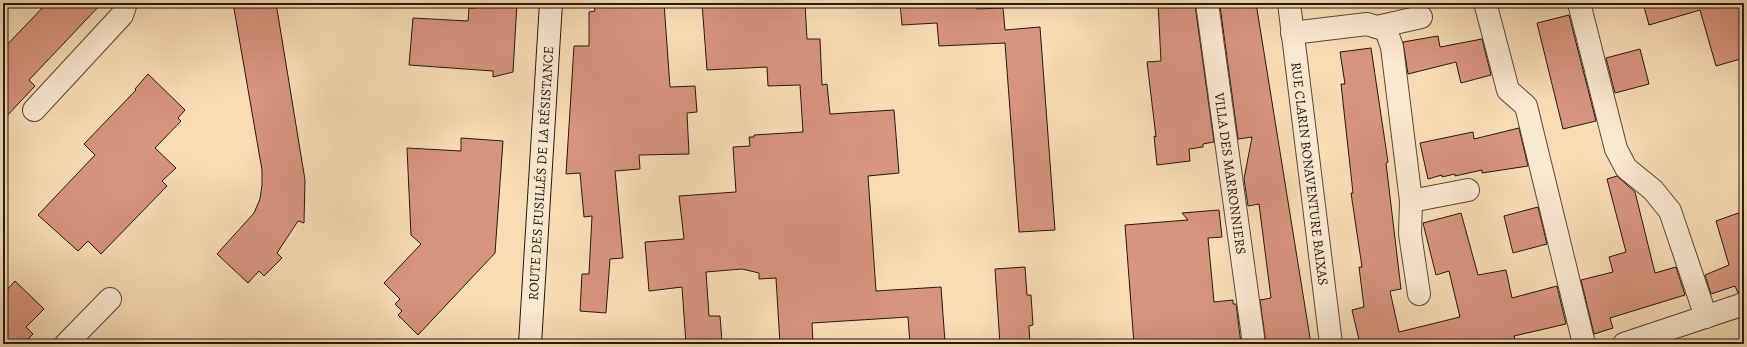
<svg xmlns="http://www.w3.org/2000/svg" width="1747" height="347" viewBox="0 0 1747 347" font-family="Alegreya,serif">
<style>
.building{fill:#d7947f;stroke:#27180e}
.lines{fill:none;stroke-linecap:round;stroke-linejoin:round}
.minor-casing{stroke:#5b4938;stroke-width:24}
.tertiary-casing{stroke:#5b4938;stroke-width:24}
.secondary-casing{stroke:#27180e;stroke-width:24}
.minor{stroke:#fae8d0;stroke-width:22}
.tertiary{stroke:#fae8d0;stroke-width:22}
.secondary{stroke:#fae8d0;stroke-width:22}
.labels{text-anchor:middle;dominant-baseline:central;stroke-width:3;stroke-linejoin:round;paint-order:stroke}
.street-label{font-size:14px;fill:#27180e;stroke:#fae8d0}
</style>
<rect width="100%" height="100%" fill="#f7dcb6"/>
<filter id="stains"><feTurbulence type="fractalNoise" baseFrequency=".005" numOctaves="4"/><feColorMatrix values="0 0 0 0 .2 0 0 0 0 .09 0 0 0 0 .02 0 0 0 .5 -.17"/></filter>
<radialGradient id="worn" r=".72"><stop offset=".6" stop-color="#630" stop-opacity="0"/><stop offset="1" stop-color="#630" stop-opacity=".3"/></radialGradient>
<g class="building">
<polygon points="47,3 102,3 29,80 35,86 3,120 3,49"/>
<polygon points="233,3 276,3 305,180 304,223 298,221 277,253 282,258 264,276 259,271 248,283 217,254 254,213 260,199 262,185 262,170"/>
<polygon points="476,3 517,3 513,72 493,77 493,71 409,65 413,18 468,21 469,8 476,8"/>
<polygon points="594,3 664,3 670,87 695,86 697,112 687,113 689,154 639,155 640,169 615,171 623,258 610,259 606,313 580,311 582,274 589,274 592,216 584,217 580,173 566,174 574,46 589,46 589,12 595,11"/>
<polygon points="702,3 805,3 807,39 820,39 822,85 827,84 830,114 894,110 899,173 868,176 876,291 941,287 945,342 910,344 908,317 812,323 813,344 780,344 776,278 759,279 759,273 742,269 706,272 709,316 720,316 722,341 715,341 715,344 686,344 682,287 649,291 645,242 684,239 679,196 736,192 733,147 750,146 749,137 754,137 754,135 803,132 800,85 768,86 767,67 707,70"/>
<polygon points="900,3 976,3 977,9 1003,8 1005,30 1040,27 1055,230 1019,232 1005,43 939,46 937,23 902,25"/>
<polygon points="1158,3 1195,5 1214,142 1203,144 1203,147 1189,149 1190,161 1157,165 1154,136 1156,137 1147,62 1161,61"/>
<polygon points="1225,3 1256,3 1311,344 1266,344 1260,300 1271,298 1259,204 1248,206 1244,179 1252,137 1238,139 1220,6 1225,7"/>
<polygon points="1643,3 1744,3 1744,58 1716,66 1700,10 1649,25"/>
<polygon points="1569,15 1596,121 1563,129 1537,23"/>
<polygon points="1438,36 1440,47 1482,39 1491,75 1461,83 1456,62 1408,74 1403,42"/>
<polygon points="1371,48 1388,162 1386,163 1401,289 1390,291 1399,332 1460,317 1449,271 1436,275 1423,223 1461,213 1478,275 1506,270 1512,298 1557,286 1566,324 1514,336 1516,344 1360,344 1352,310 1364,307 1359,267 1362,267 1351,193 1353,193 1341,84 1345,84 1340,52"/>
<polygon points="1640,49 1649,84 1615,93 1606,58"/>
<polygon points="148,74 185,110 178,118 181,121 155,148 176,168 162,181 167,186 101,254 88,241 78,251 38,215 95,155 84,144 136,90 135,89"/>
<polygon points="1519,128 1528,166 1482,173 1482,170 1455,176 1455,174 1442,177 1442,175 1428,179 1420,143 1473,132 1474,139"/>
<polygon points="461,138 503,141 495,253 418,335 398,315 402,311 395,304 400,299 384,283 421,244 411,235 407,148 461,151"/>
<polygon points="1617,176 1635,192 1655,273 1676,267 1685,295 1610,318 1613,328 1594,334 1581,280 1613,272 1609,257 1626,252 1607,179"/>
<polygon points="1538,207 1547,244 1513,253 1504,216"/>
<polygon points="1219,210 1222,237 1208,238 1214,302 1233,300 1233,304 1236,304 1241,344 1134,344 1125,225 1188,220 1182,213"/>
<polygon points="1744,211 1744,292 1738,293 1735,286 1711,294 1705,275 1729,265 1716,221"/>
<polygon points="1025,267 1027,295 1031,295 1033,325 1029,326 1030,344 1000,344 995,269"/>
<polygon points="15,281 44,309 26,327 33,334 23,344 3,344 3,294"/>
</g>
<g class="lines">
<defs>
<g id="minor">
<path id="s1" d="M1207,3L1254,344"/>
<path id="s2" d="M1289,3L1331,344"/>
<polyline points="1579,3 1616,149 1626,168 1653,190 1670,211 1706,317"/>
<polyline points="1486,6 1508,90 1526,106 1584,344"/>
<polyline points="1377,27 1421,17"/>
<polyline points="1292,33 1367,24 1386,30 1392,47 1411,201 1410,234 1419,294"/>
<polyline points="34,110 122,15 126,3"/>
<polyline points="1411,201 1468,190"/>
<polyline points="66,344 110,299"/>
</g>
<polyline id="tertiary" points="1624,344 1744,304"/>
<g id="secondary">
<path id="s3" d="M530,344L551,3"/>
</g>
</defs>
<use href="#minor" class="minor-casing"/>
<use href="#tertiary" class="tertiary-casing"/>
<use href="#secondary" class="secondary-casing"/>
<use href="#minor" class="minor"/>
<use href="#tertiary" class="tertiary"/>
<use href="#secondary" class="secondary"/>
</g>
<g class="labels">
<g class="street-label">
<text stroke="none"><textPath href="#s3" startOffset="171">ROUTE DES FUSILLÉS DE LA RÉSISTANCE</textPath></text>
<text stroke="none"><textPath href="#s1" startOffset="172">VILLA DES MARRONNIERS</textPath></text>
<text stroke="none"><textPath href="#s2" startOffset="172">RUE CLARIN BONAVENTURE BAIXAS</textPath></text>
</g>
</g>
<rect width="1747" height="347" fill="none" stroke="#f7dcb6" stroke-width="16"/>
<rect x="4" y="4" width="1739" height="339" fill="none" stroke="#27180e" stroke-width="2"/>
<rect x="8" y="8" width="1731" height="331" fill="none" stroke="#27180e"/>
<rect width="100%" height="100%" filter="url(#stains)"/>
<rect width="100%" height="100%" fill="url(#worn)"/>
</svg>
